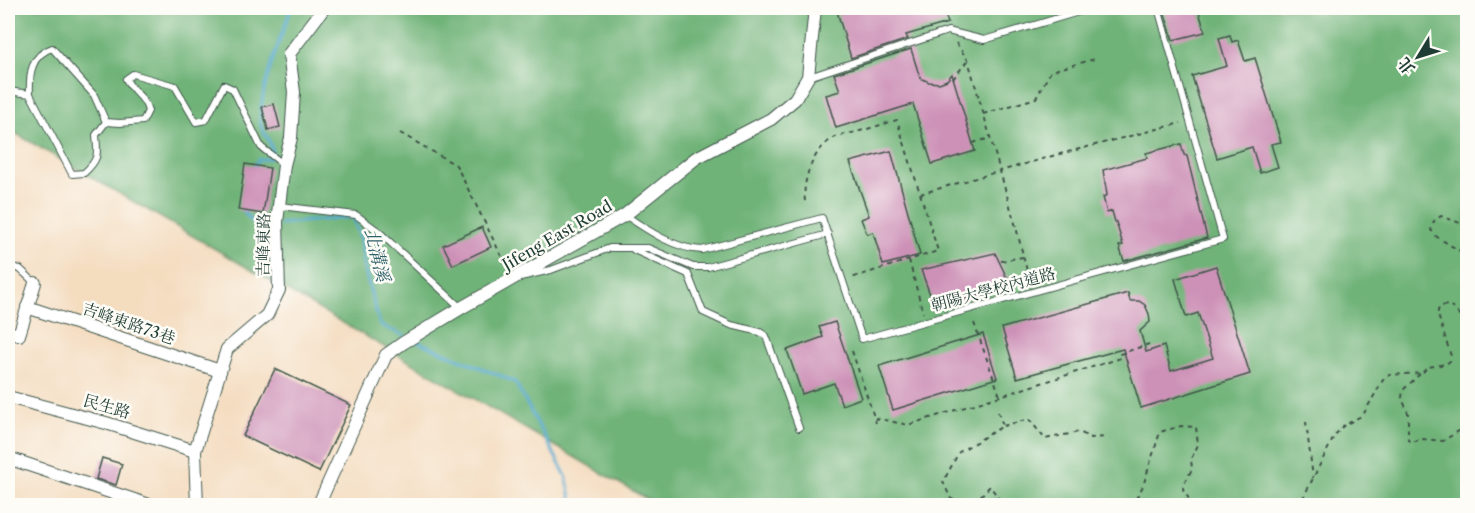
<svg xmlns="http://www.w3.org/2000/svg" width="1475" height="513" viewBox="0 0 1475 513" font-family="'Libre Caslon Text','Noto Serif TC',serif">
<style>
.forest{fill:#70b378;stroke:#487856;stroke-width:1.5}
.lines{fill:none;stroke-linecap:round;stroke-linejoin:round}
.stream{stroke:#51a7cd;stroke-width:3}
.building{fill:#cd91b7}
.lane-casing{stroke:#3f5549;stroke-width:8}
.street-casing{stroke:#3f5549;stroke-width:14}
.path{stroke:#3f5549;stroke-width:2;stroke-dasharray:4.5 4.5;stroke-linecap:butt}
.lane{stroke:#fff;stroke-width:6}
.street{stroke:#fff;stroke-width:12}
.labels{text-anchor:middle;dominant-baseline:central;stroke-width:5;stroke-linejoin:round;paint-order:stroke}
.street-label{font-size:16px;fill:#1f3d34;stroke:#fdfcf7}
.water-label{font-size:18px;font-style:italic;fill:#30626a;stroke:#fdfcf7}
</style>
<rect width="100%" height="100%" fill="#fdfcf7"/>
<filter id="ink" filterUnits="userSpaceOnUse"><feTurbulence type="fractalNoise" baseFrequency=".0167" numOctaves="2"/><feDisplacementMap in="SourceGraphic" scale="12" xChannelSelector="R" yChannelSelector="G"/><feConvolveMatrix kernelMatrix="1 2 1 2 8 2 1 2 1" color-interpolation-filters="sRGB"/></filter>
<filter id="wash" filterUnits="userSpaceOnUse"><feTurbulence type="fractalNoise" baseFrequency=".008" numOctaves="4" result="noise"/><feDisplacementMap in="SourceGraphic" scale="24" xChannelSelector="R" yChannelSelector="G"/><feGaussianBlur stdDeviation="1.35" result="paint"/><feColorMatrix in="noise" values="0 0 0 0 0 0 0 0 0 0 0 0 0 0 0 0 0 1.4 0 .05"/><feComposite in="paint" operator="in"/></filter>
<g filter="url(#wash)">
<rect width="100%" height="100%" fill="#f4dcbf"/>
<polygon class="forest" points="8,8 1467,8 1467,505 657,505 8,129"/>
<g class="lines">
<g class="stream">
<path d="M253,168L258,160L271,158C275,140 260,134 260,120C262,81 279,44 291,8"/>
<path d="M243,210C251,223 257,228 273,225"/>
<polyline points="280,224 353,217 361,241 364,268 380,325 405,336"/>
<polyline points="414,340 515,382 566,476 573,506"/>
</g>
</g>
<g id="blocks">
<g class="building">
<polygon points="836,8 943,8 948,23 906,35 908,39 851,58"/>
<polygon points="1163,8 1198,8 1205,32 1173,40"/>
<polygon points="1230,35 1232,42 1238,40 1245,61 1255,58 1281,142 1271,144 1278,167 1260,173 1252,147 1217,158 1192,76 1227,66 1219,38"/>
<polygon points="911,49 920,78 929,82 939,83 947,80 952,74 975,151 932,164 913,104 836,128 826,95 840,91 834,74"/>
<polygon points="274,104 280,127 268,130 262,107"/>
<polygon points="1181,144 1184,155 1187,156 1207,238 1124,261 1119,246 1123,245 1116,222 1115,222 1112,211 1107,213 1103,197 1107,195 1103,170 1147,158 1146,153"/>
<polygon points="891,151 920,255 883,265 873,232 867,234 861,219 869,216 850,162"/>
<polygon points="245,164 270,168 263,214 238,210"/>
<polygon points="482,227 491,247 453,265 443,245"/>
<polygon points="995,253 1011,286 935,308 921,270"/>
<polygon points="1216,266 1250,374 1141,408 1123,349 1017,378 1002,328 1128,293 1130,301 1139,301 1145,305 1149,314 1150,322 1140,331 1146,352 1164,346 1171,371 1213,358 1198,313 1186,317 1175,279"/>
<polygon points="835,322 861,398 842,405 834,383 802,394 787,350 823,337 819,327"/>
<polygon points="983,334 997,378 893,410 879,366"/>
<polygon points="275,369 351,405 319,472 243,436"/>
<polygon points="102,458 122,464 116,485 96,479"/>
</g>
</g>
</g>
<g filter="url(#ink)">
<use href="#blocks" fill-opacity="0" stroke="#3f5549" stroke-width="1.5"/>
<g class="lines">
<defs>
<g id="lane">
<polyline points="809,77 948,31 984,40 1092,8"/>
<path d="M8,91L30,94C29,74 31,55 52,48L94,95L106,122L120,123L143,121L148,111C144,95 133,93 126,79L133,74L175,86L196,122L206,120L224,85L233,89L261,147L284,165"/>
<path d="M30,94L72,174L84,173C99,159 98,155 96,135L106,122"/>
<polyline points="280,206 356,215 378,231 461,308"/>
<path d="M625,215C647,230 675,249 702,250L822,218L862,339L1223,239L1158,8"/>
<polyline points="634,250 688,274 703,312 731,325 760,332 766,336 799,428"/>
<polyline points="8,266 20,269 35,283"/>
<polyline points="525,276 551,270 610,248 648,248 693,267 708,267 828,234"/>
</g>
<g id="street">
<polyline points="27,307 220,371"/>
<polyline points="8,332 19,335 35,283"/>
<polyline points="8,397 106,423 195,451"/>
<polyline points="8,458 152,506"/>
<polyline points="197,506 195,451 227,349 267,315 279,290 277,222 284,165 291,138 294,92 289,54 324,8"/>
<polyline points="318,506 386,355 403,343 461,308 625,215 696,158 771,119 795,99 808,77 815,8"/>
</g>
</defs>
<use href="#lane" class="lane-casing"/>
<use href="#street" class="street-casing"/>
<g class="path">
<polyline points="956,43 968,60 1016,227 1030,283"/>
<polyline points="953,79 968,60"/>
<polyline points="983,114 1036,98 1051,71 1095,59"/>
<polyline points="400,133 456,165 508,269"/>
<polyline points="973,143 990,138"/>
<polyline points="920,194 1056,155 1181,123"/>
<path d="M805,201C802,180 813,150 833,138C839,134 848,134 856,132C869,129 883,124 897,120L938,251L851,278"/>
<polyline points="1468,226 1441,216 1434,221 1431,230 1437,237 1468,256"/>
<polyline points="909,260 923,313"/>
<polyline points="1001,261 1023,257"/>
<polyline points="974,323 1000,396"/>
<polyline points="852,351 876,423"/>
<polyline points="1420,374 1403,390 1402,398 1408,413 1408,440 1410,442 1423,439 1443,441 1468,425"/>
<polyline points="998,412 1003,426 959,452 943,482 951,499 972,505 990,486 1004,506"/>
<polyline points="875,418 908,425 1121,358 1120,354 1149,344"/>
<polyline points="1306,422 1313,478"/>
<polyline points="1003,426 1029,419 1045,439 1079,432 1091,438 1107,437"/>
<polyline points="1132,506 1143,486 1160,432 1181,426 1196,427 1198,445 1191,459 1192,469 1184,484 1183,489 1193,506"/>
<polyline points="1297,506 1301,502 1335,435 1343,426 1363,415 1383,380 1389,375 1422,373 1428,367 1446,364 1450,361 1451,356 1438,315 1438,310 1441,306 1450,305 1468,324"/>
</g>
<use href="#lane" class="lane"/>
<use href="#street" class="street"/>
</g>
</g>
<g class="labels">
<g class="street-label">
<text transform="translate(557 235) rotate(-30)">Jifeng East Road</text>
<text transform="translate(263 245) rotate(-89)">吉峰東路</text>
<text transform="translate(993 289) rotate(-15)">朝陽大學校內道路</text>
<text transform="translate(129 323) rotate(19)">吉峰東路73巷</text>
<text transform="translate(107 406) rotate(16)">民生路</text>
</g>
<g class="water-label">
<text transform="translate(377 255) rotate(76)">北溝溪</text>
</g>
</g>
<rect width="1475" height="513" fill="none" stroke="#fdfcf7" stroke-width="30"/>
<g transform="translate(1418 57) rotate(232)" stroke="#fdfcf7" stroke-width="4.5" paint-order="stroke">
<path d="M0-4.5L10 22L0 15L-10 22Z" fill="#1f3d34"/>
<text y="-9" font-size="16" font-weight="bold" text-anchor="middle" fill="#1f3d34">北</text>
</g>
</svg>
